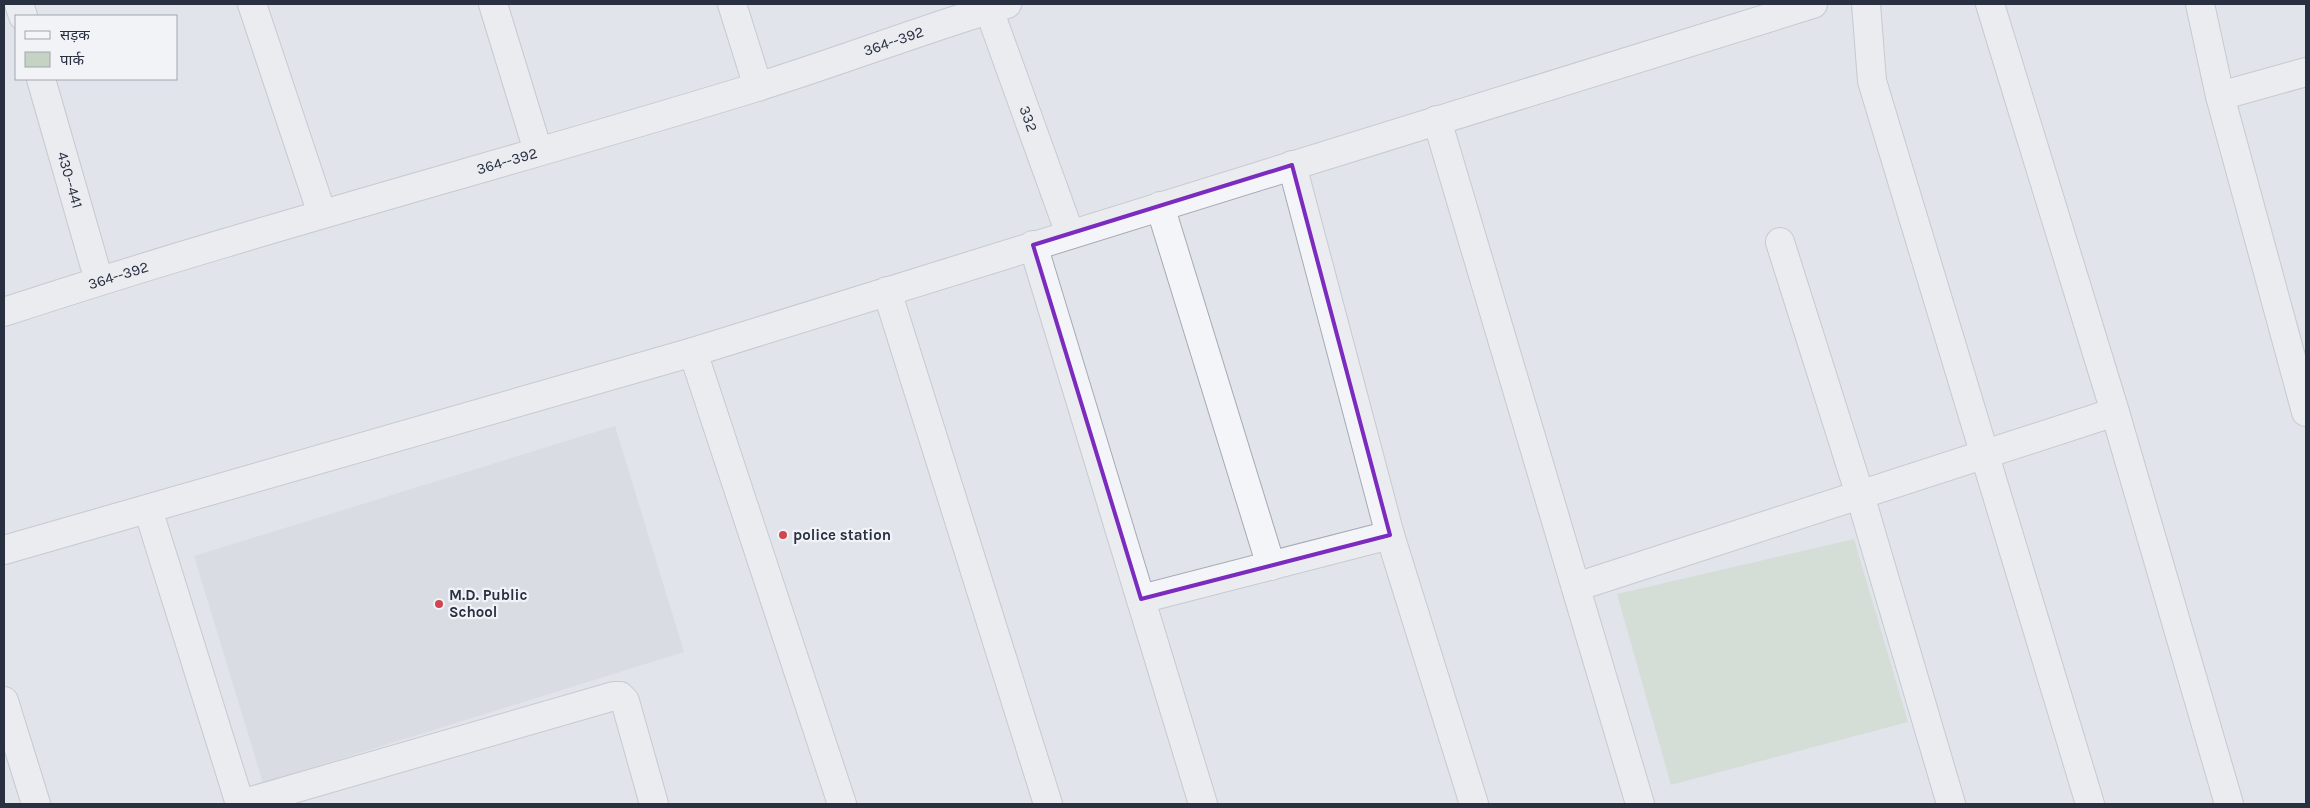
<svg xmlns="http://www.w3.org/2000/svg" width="2310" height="808" viewBox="0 0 2310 808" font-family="Karla,'Noto Sans Devanagari',sans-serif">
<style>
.built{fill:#cfd3dc}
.green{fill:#c5d4c2}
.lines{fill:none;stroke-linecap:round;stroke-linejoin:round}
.street-casing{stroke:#a6aab4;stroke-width:30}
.street{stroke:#f4f5f8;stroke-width:28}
.marked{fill:none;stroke:#7b2cbf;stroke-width:4;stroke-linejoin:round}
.poi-dot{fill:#cf4651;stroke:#f1f3f7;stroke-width:2}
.labels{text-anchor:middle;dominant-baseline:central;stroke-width:4.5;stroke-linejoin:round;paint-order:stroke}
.street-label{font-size:15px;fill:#293042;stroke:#f1f3f7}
.poi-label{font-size:15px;font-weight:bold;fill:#293042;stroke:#f1f3f7;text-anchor:start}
</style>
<rect width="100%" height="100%" fill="#e1e4ea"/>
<polygon class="built" points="615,426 684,652 263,783 194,556"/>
<polygon class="green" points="1854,539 1908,722 1671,785 1617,594"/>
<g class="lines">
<defs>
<g id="street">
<polyline points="19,4 23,16"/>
<polyline points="252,4 322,214"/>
<polyline points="493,4 538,151"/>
<polyline points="732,4 758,87"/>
<path id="s1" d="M987,4L1070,234"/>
<polyline points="1866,4 1872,81 2090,804"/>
<polyline points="1990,4 2115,412 2229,804"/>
<polyline points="2200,4 2220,96 2306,412"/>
<path id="s2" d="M41,79L99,281"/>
<polyline points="2220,96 2306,72"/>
<polyline points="1437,120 1640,804"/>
<polyline points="1160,206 1271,566"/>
<polyline points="1780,242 1860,495 1951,804"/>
<polyline points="1033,245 1203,804"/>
<polyline points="887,291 1048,804"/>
<path id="s3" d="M4,312C253,230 507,164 757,87C841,61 923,29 1007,4"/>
<polyline points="693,352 842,804"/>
<polyline points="148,509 240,804"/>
<polyline points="1390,535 1474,804"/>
<polyline points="4,550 693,352 1813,4"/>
<polyline points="1576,587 2115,412"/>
<polyline points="1141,599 1390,535 1292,165"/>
<polyline points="4,701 36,804"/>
<polyline points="241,804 614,696 620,696 625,701 654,804"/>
</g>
</defs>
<use href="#street" class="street-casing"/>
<use href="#street" class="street"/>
</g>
<path d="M0 0H2310V808H0ZM1292,165L1390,535L1141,599L1033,245Z" fill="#e1e4ea" fill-opacity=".55" fill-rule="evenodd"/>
<path class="marked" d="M1292,165L1390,535L1141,599L1033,245Z"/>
<g class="poi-dot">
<circle cx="783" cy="535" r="5"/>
<circle cx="439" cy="604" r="5"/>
</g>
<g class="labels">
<g class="street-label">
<text stroke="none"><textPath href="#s3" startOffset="930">364--392</textPath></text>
<text stroke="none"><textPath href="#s1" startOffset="122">332</textPath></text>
<text stroke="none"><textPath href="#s3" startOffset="525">364--392</textPath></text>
<text stroke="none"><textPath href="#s2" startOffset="105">430--441</textPath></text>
<text stroke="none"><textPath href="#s3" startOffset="120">364--392</textPath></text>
</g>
<g class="poi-label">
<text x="793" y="535">police station</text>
<text x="449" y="595">M.D. Public<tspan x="449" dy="17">School</tspan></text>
</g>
</g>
<rect width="2310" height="808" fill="none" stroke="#293042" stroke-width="10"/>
<rect x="15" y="15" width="162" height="65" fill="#f1f3f7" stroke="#a1a5af"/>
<rect x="25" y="31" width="25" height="8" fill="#f4f5f8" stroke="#a1a5af"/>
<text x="60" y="40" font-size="15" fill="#293042">सड़क</text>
<rect x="25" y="52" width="25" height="15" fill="#c5d4c2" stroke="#a1a5af"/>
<text x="60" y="65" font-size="15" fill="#293042">पार्क</text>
</svg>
